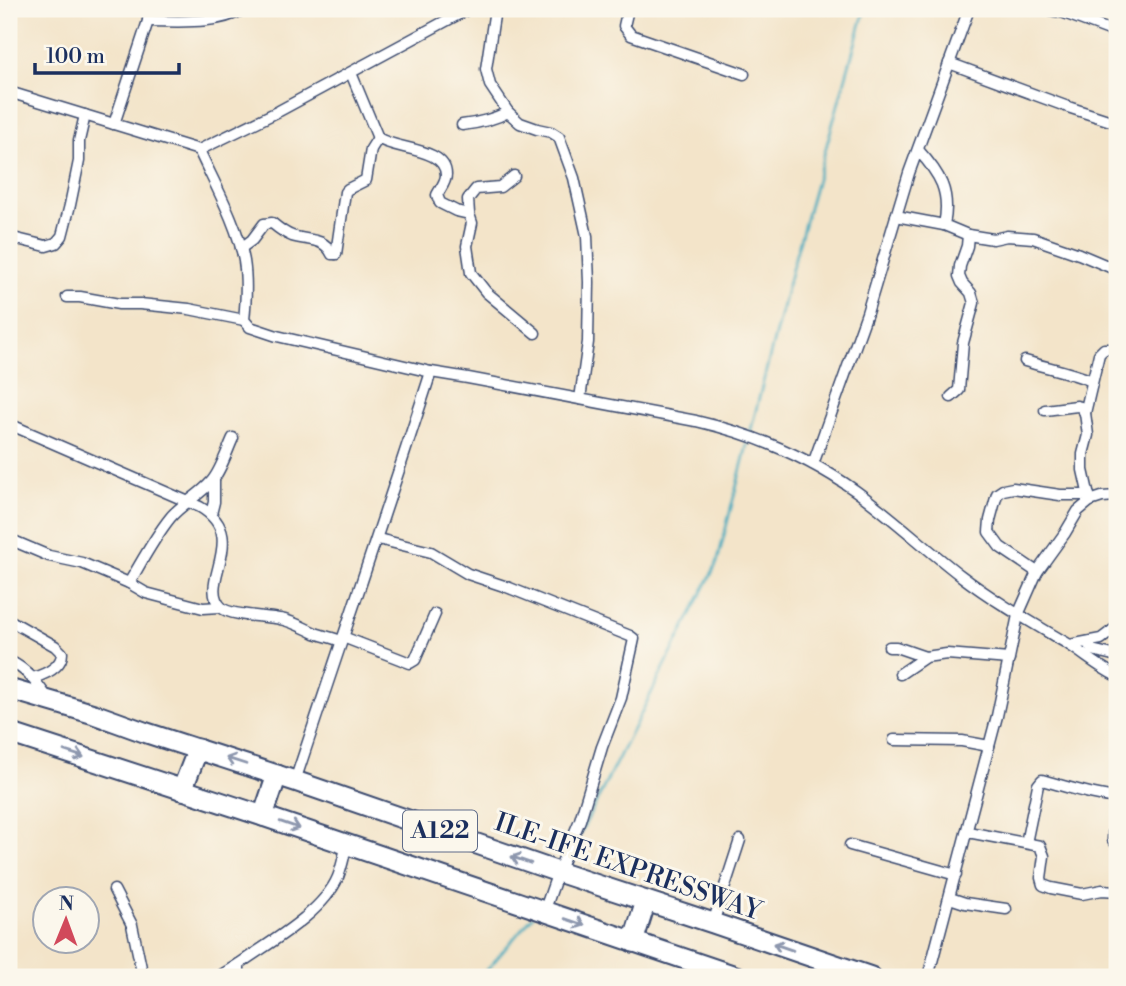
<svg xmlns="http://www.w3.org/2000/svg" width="1126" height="986" viewBox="0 0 1126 986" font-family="'Libre Bodoni',serif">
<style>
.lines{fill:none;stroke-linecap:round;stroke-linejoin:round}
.stream{stroke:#40aabf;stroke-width:2.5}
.street-casing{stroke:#3b4a6e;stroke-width:13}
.highway-casing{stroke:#3b4a6e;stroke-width:23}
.street{stroke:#fff;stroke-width:10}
.highway{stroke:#fff;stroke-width:19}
.oneway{stroke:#8d97ae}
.labels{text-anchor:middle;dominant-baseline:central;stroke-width:6;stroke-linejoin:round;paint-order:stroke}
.shield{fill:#fbf7ec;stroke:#5e6b89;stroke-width:2}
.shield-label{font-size:24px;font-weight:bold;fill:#1b2f5e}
.street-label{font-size:26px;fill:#1b2f5e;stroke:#fbf7ec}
</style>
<rect width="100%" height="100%" fill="#fbf7ec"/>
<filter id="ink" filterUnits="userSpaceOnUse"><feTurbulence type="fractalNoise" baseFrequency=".0143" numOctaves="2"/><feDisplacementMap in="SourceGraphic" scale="14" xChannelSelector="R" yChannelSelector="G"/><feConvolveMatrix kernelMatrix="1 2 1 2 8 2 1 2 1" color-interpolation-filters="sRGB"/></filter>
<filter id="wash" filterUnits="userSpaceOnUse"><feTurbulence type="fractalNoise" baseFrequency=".00686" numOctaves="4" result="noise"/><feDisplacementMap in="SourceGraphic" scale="28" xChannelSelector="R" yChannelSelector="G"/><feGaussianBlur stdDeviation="1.57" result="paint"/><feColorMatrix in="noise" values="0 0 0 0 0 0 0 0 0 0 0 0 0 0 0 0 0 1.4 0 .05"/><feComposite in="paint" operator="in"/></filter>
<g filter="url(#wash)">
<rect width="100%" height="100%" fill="#f3e4c9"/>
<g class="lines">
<g class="stream">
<polyline points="573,848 717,563 794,261 865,9"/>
<polyline points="481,977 533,916"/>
</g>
</g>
</g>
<g filter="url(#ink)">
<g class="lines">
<defs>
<g id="street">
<polyline points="495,9 486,69 490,85 508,112 520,123 537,129 551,132 559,137 574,178 587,236 589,282 588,342 580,399"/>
<polyline points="628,9 624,26 631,35 744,74"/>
<polyline points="1044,9 1064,13 1117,33"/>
<path d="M148,21C179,21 216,25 244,9"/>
<polyline points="949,63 1068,107 1117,123"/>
<path d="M351,73L378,138C394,150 446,147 446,175C446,182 440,189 437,195L440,203L456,211L469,214"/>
<path d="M9,92L199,150C214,183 238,225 244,261C247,280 246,301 244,320L250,327L277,336L431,372L468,378L696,421C753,434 808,457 856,491C892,517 925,548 960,575C994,601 1031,622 1068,644C1084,654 1100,668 1117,676"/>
<polyline points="114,124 148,21 149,9"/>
<path d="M462,125C479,123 493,120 508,112"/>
<polyline points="199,150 279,111 468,9"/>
<path d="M918,150C940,174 951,192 944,225L968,235L993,239L1007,236L1033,238L1079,254L1117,270"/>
<polyline points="514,176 500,187 476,189 468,199 469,214 472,223 467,246 471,273 486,292 535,333"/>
<polyline points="896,216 944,225"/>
<polyline points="9,237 46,246 56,243 62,236 70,205 79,161 79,141 85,115"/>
<path d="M241,248L252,240L264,224L272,223C278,228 284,233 292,236C307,241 324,237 332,254H336"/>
<polyline points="336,254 345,192 348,189 366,180 371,149 378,138"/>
<polyline points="67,297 80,297 119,304 140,304 189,309 244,320"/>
<path d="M1025,361C1048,368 1070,372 1092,381"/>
<polyline points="951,397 959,390 963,343 974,303 971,293 962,283 959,276 960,266 967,246 968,235"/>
<polyline points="1045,410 1077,406 1081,407 1085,413"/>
<path d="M9,424L200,507C252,538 195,583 222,608C231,616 267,616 280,619C292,621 304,628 315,633C324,636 333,638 341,641"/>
<polyline points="813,464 867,313 909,173 969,9"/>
<polyline points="1090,501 1083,470 1083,454 1088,435 1085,413 1099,354 1104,349 1111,349 1117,351"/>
<polyline points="211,514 214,502 214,480"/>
<polyline points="9,539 49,556 82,563 129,583 146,593 203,608 220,607"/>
<polyline points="378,539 431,552 468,574 507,587 630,636 634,639 621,698 602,747 580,820 558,872 544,912"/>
<polyline points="1037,572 1000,547 989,532 990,520 997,494 1003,490 1013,488 1060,495 1089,495"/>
<path d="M129,583C142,561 154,538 170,518C181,504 199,496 211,482C220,473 227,451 233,438"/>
<path d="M9,620L55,646L62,653C62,667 46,674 33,678"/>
<polyline points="343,637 410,663 415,660 435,614"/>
<polyline points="1087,642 1092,650 1117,656"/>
<polyline points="1070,645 1101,639 1117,627"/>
<polyline points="889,647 896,647 925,657"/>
<path d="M9,661C27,669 37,683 48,699"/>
<polyline points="900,674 925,657 947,654 1009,659"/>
<polyline points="894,740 962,741 989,746"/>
<path d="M295,781C340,645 387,509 431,372"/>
<polyline points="1115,798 1113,840 1117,845"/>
<polyline points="968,832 1040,846 1044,856 1041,878 1043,885 1051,888 1082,894 1102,890 1117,891"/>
<path d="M1026,843L1038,785L1042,780C1067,787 1091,795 1117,798"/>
<polyline points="850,845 956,875"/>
<polyline points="114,890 132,925 143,977"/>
<polyline points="950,898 965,903 1006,909"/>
<polyline points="713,923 740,840"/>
<polyline points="218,977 239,964"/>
<path d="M241,977L239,972V964C270,942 323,913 338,877C342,867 344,855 347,844"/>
<polyline points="928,977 997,716 1018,615 1037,572 1065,533 1078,511 1090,501 1102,497 1117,496"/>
</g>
<g id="highway">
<polyline points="9,689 94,714 144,732 295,781 558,872 713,923 871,977"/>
<polyline points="9,733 263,816 738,977"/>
<polyline points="182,790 198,749"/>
<polyline points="263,816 277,775"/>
<polyline points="633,942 646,901"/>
</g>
</defs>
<use href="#street" class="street-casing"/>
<use href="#highway" class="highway-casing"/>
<use href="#street" class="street"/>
<use href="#highway" class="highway"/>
</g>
<defs><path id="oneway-shaft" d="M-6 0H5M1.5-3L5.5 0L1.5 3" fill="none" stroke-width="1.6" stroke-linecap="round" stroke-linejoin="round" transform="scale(1.75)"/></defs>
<g class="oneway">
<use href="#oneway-shaft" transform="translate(74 754) rotate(18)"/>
<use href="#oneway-shaft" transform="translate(236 761) rotate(-162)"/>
<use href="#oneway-shaft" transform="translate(290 825) rotate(19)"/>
<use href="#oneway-shaft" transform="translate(521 860) rotate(-161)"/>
<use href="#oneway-shaft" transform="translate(575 922) rotate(19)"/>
<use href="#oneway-shaft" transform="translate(783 947) rotate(-161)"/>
</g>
</g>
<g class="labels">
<rect class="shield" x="403" y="810.5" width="74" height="41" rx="5"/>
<g class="shield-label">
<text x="440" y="831">A122</text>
</g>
<g class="street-label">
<text transform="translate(628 867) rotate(19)">ILE-IFE EXPRESSWAY</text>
</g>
</g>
<rect width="1126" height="986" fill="none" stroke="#fbf7ec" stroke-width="35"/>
<g transform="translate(66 920) rotate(1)"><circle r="33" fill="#fbf7ec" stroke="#a1a7b3" stroke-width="2"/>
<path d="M0-5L12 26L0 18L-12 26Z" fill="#d1495b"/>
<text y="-10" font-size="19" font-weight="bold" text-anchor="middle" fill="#1b2f5e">N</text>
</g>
<path d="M35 63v10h144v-10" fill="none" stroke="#1b2f5e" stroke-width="3.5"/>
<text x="46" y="63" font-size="21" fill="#1b2f5e" stroke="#fbf7ec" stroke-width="5" paint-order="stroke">100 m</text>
</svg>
